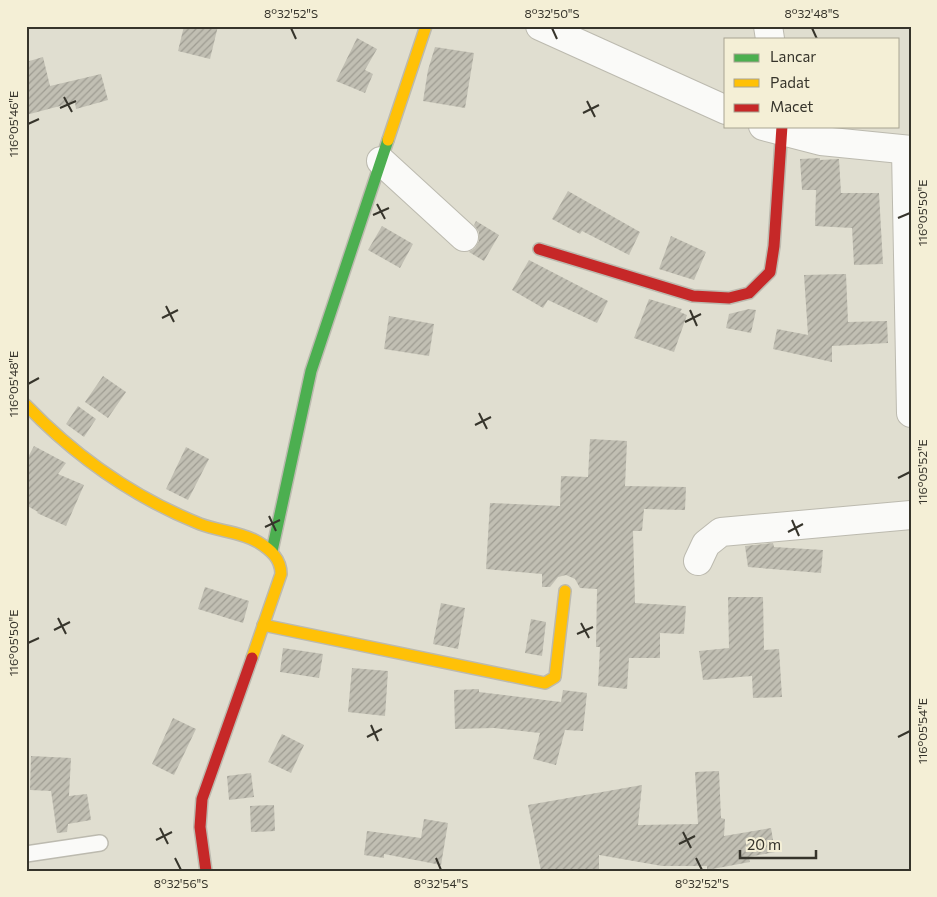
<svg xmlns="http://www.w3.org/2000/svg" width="937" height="897" viewBox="0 0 937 897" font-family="Commissioner,sans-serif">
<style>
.building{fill:url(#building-hatch)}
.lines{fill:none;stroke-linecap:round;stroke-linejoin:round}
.lane-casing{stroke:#bcbaaf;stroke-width:18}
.street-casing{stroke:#bcbaaf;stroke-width:30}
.fast-casing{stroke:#bcbaaf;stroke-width:14}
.slow-casing{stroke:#bcbaaf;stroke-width:14}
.jam-casing{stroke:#bcbaaf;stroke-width:14}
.lane{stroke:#fafaf8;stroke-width:15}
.street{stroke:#fafaf8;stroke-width:28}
.fast{stroke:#4caf50;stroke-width:11}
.slow{stroke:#ffc107;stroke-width:11}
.jam{stroke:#c62828;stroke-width:11}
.ticks{fill:none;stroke:#36342b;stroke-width:2}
.neatline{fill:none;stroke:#36342b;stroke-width:2}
.ticks-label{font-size:12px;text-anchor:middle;fill:#36342b}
</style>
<defs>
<pattern id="building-hatch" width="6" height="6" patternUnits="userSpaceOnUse" patternTransform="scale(1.25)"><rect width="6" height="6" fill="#c1bfb3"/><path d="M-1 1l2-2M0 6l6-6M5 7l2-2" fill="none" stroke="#9e9c92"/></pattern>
</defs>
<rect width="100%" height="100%" fill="#e0ded0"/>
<g class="building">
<polygon points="184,26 218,26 210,59 178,51"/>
<polygon points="357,38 377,49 365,70 373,74 365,93 336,81"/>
<polygon points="435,47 474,53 465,108 423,101 428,70"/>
<polygon points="43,57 50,86 101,74 108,100 76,109 75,102 26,115 26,62"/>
<polygon points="820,158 820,160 839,159 841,193 879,193 883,264 854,265 852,228 815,226 816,190 802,190 800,159"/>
<polygon points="568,191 640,232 629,255 582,231 580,234 552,219"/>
<polygon points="476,221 499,235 484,261 469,252 475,248 479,241 479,232 474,225"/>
<polygon points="382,226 413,244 400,268 368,250"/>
<polygon points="671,236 706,252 694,280 659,269"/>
<polygon points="529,260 608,301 597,323 548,300 543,308 512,290"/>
<polygon points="846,274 848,322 887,321 888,343 832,346 832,362 773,349 777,329 808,335 804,275"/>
<polygon points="649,299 682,309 680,312 687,315 674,352 634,338"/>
<polygon points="749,309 756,310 751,333 726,328 729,314"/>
<polygon points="389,316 434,324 429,356 384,349"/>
<polygon points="103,376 126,392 108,418 85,402"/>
<polygon points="78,406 96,419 84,437 66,424"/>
<polygon points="590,439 627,441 625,486 686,487 685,510 644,509 642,531 633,531 635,603 686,606 684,634 660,633 660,658 629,658 627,689 598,686 600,647 596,647 597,589 580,588 575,579 566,575 558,577 550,587 542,587 542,574 486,569 490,503 560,506 561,476 588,477"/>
<polygon points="34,446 66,463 58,474 84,485 66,526 37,513 38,512 26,505 26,461"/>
<polygon points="186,447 209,459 188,500 166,489"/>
<polygon points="773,543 774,547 823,550 821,573 748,567 745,546"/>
<polygon points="205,587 249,601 243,623 198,609"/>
<polygon points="728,597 763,597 764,650 779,649 782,697 753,698 752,676 703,680 699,651 729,648"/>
<polygon points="441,603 465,608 458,649 433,644"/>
<polygon points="531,619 546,622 542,656 525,653"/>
<polygon points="283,648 323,654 319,678 280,672"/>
<polygon points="352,668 388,671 385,716 348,712"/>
<polygon points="479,689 479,692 561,702 563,690 587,693 583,731 565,730 556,765 533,759 540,733 494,728 455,729 454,690"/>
<polygon points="173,718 196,729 174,775 152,764"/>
<polygon points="282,734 304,745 291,773 268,762"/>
<polygon points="31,756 71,758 69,796 87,794 91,820 68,824 67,832 57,833 51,791 30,790"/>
<polygon points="719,771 721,818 725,819 724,836 771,828 775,852 749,857 750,862 707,870 707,866 662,866 599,855 599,871 541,871 528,805 642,785 638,825 698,824 695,772"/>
<polygon points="251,773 254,797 229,800 227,776"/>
<polygon points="274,805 275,831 251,832 250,806"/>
<polygon points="424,819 448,823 441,865 384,854 384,858 364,855 367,831 421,838"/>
</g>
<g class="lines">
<defs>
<polyline id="lane" points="26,854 100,843"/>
<g id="street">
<polyline points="540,26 726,110"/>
<polyline points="768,26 770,39"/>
<polyline points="763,126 821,141 911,150"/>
<polyline points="906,150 911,413"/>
<polyline points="381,161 464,237"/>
<polyline points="698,561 706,544 721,532 911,515"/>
</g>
<polyline id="fast" points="272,551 311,371 388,140"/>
<g id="slow">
<polyline points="388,140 426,26"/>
<path d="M26,405C76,457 133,497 200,524C218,531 242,532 258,542C271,550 281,559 281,574L252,658"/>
<polyline points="263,625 545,683 555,677 565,591"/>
</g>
<g id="jam">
<polyline points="539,249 693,296 729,298 749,293 770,272 774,246 782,126"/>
<polyline points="206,871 200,827 202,799 252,658"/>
</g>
</defs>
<use href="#lane" class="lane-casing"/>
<use href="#street" class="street-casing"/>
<use href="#fast" class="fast-casing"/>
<use href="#slow" class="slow-casing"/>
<use href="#jam" class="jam-casing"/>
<use href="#lane" class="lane"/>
<use href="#street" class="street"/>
<use href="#fast" class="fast"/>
<use href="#slow" class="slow"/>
<use href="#jam" class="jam"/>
</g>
<path class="ticks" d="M291,28L296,39M552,28L557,39M812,28L817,39M64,97L72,112M587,101L595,117M60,108L76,101M583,113L599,105M28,124L39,119M377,204L385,219M373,215L389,208M898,218L910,213M166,306L174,322M690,310L697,326M162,318L178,310M685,322L701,314M28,384L39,378M479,413L487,429M475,425L491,417M898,478L910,472M269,516L276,531M792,520L799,536M265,527L280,520M788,532L803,524M58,618L66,634M581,623L589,638M54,630L70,622M577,634L593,627M28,643L39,638M371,725L378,741M367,737L382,729M898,737L910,731M160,828L168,844M683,832L691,848M156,840L172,832M679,844L695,836M175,858L181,870M436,858L441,870M696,858L702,870"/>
<rect width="937" height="897" fill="none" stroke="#f4efd6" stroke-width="55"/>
<rect x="724" y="38" width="175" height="90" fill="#f4efd6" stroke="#a8a492"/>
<rect x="734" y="54" width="25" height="8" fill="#4caf50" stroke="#a8a492"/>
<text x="770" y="62" font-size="15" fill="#36342b">Lancar</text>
<rect x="734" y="79" width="25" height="8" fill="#ffc107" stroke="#a8a492"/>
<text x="770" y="88" font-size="15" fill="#36342b">Padat</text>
<rect x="734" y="104" width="25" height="8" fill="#c62828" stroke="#a8a492"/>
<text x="770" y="112" font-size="15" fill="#36342b">Macet</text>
<path d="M740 850v8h76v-8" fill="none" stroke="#36342b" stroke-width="2.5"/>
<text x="747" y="850" font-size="15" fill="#36342b" stroke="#f4efd6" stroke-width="4" paint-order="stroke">20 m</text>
<rect x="28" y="28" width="882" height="842" class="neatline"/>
<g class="ticks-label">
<text x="291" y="18">8°32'52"S</text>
<text x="552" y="18">8°32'50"S</text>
<text x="812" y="18">8°32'48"S</text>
<text transform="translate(14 124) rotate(-90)" y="4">116°05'46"E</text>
<text transform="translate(923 213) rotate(-90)" y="4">116°05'50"E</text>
<text transform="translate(14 384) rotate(-90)" y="4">116°05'48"E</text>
<text transform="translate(923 472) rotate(-90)" y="4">116°05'52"E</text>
<text transform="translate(14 643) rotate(-90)" y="4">116°05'50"E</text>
<text transform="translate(923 731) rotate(-90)" y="4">116°05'54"E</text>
<text x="181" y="888">8°32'56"S</text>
<text x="441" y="888">8°32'54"S</text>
<text x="702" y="888">8°32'52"S</text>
</g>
</svg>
